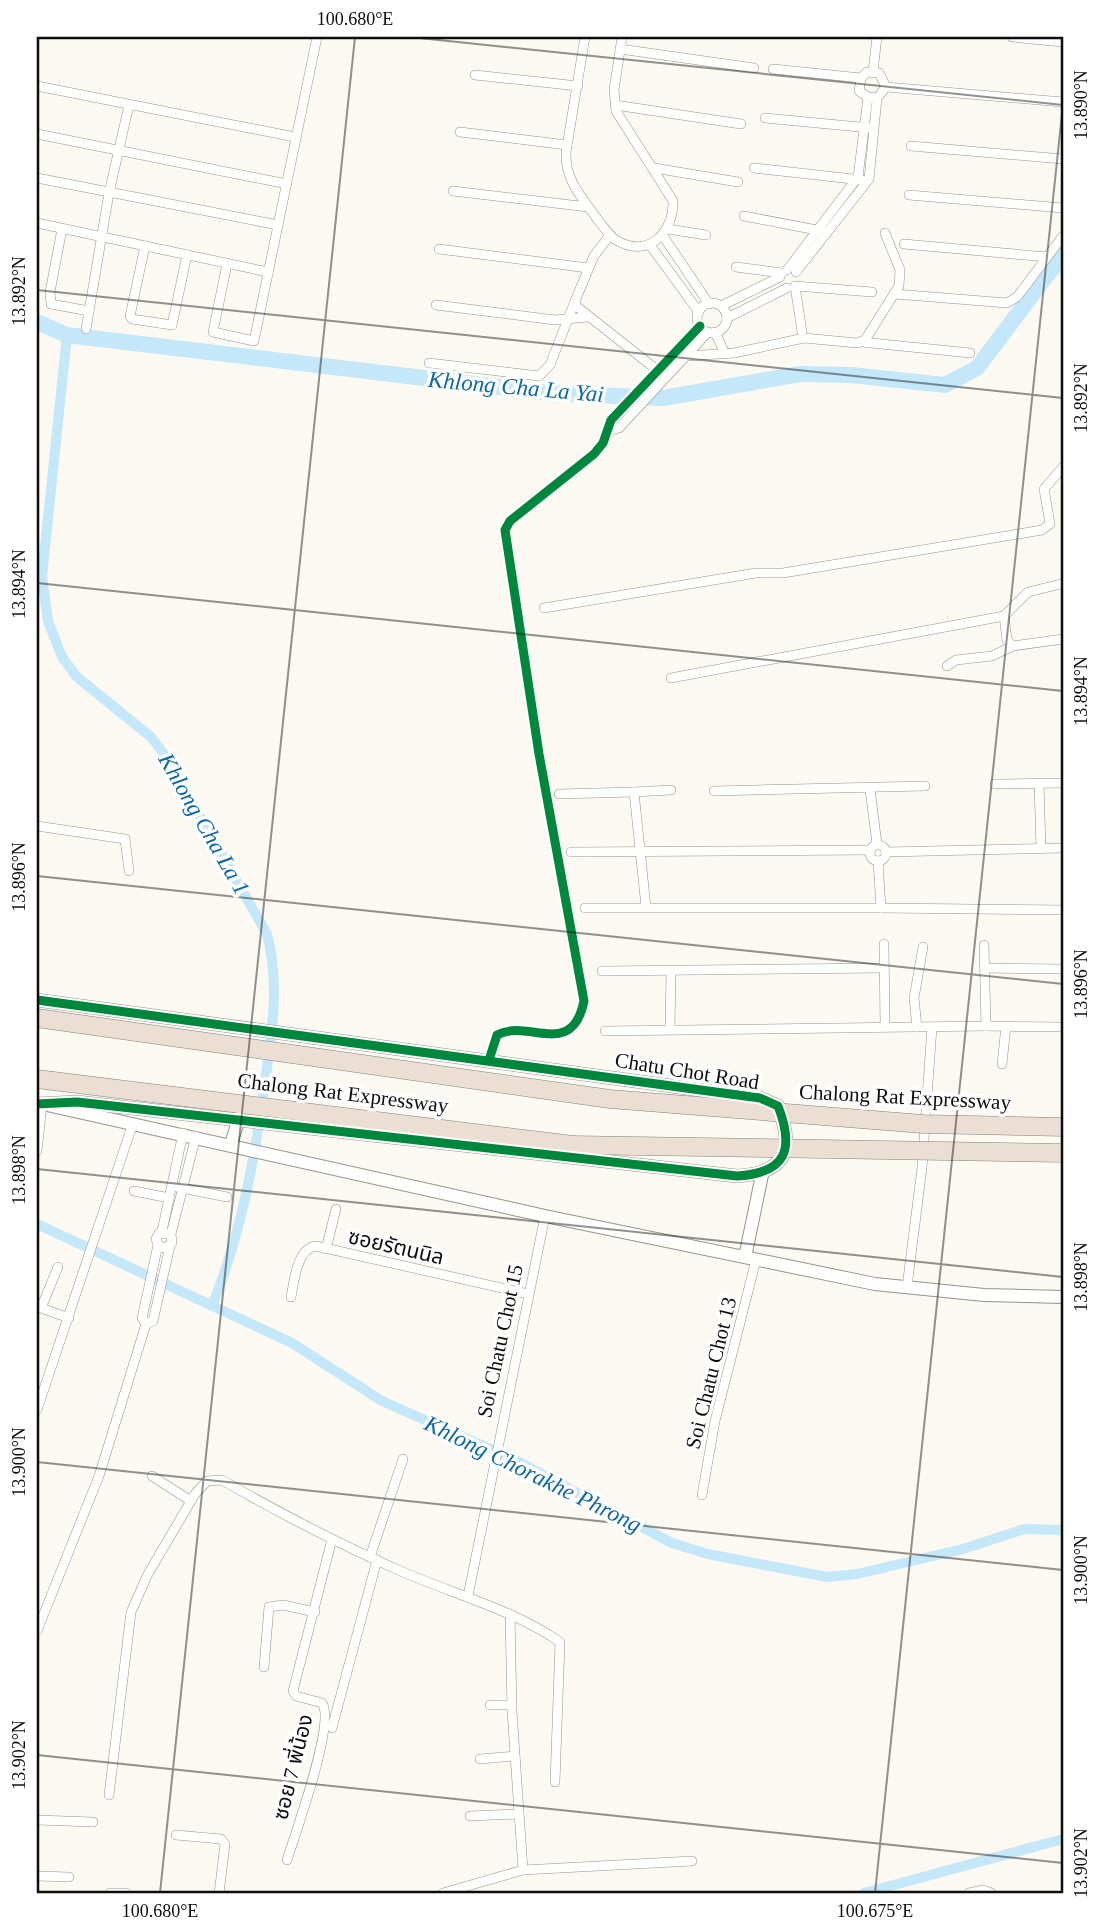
<svg xmlns="http://www.w3.org/2000/svg" width="1100" height="1930" viewBox="0 0 1100 1930" font-family="'Times New Roman','Noto Sans Thai',serif">
<style>
.lines{fill:none;stroke-linecap:round;stroke-linejoin:round}
.canal{stroke:#c4e7f9;stroke-width:10}
.river{stroke:#c4e7f9;stroke-width:16}
.minor-casing{stroke:#949390;stroke-width:10}
.tertiary-casing{stroke:#949390;stroke-width:14}
.motorway-casing{stroke:#81817d;stroke-width:19}
.minor{stroke:#fefefd;stroke-width:9}
.tertiary{stroke:#fefefd;stroke-width:12}
.motorway{stroke:#ebdfd3;stroke-width:18}
.motorway-bridge-casing{stroke:#81817d;stroke-width:19;stroke-linecap:butt}
.motorway-bridge{stroke:#ebdfd3;stroke-width:18}
.cycleway-casing{stroke:#fff;stroke-width:13}
.cycleway{stroke:#00873e;stroke-width:9}
.ticks{fill:none;stroke:#0d0d0d;stroke-width:2;stroke-opacity:0.45}
.labels{text-anchor:middle;dominant-baseline:central;stroke-width:7;stroke-linejoin:round;paint-order:stroke}
.street-label{font-size:21px;fill:#0d0d0d;stroke:#fff}
.water-label{font-size:23px;font-style:italic;fill:#0a67ac;stroke:#fff}
.neatline{fill:none;stroke:#0d0d0d;stroke-width:2.5}
.ticks-label{font-size:18px;text-anchor:middle;fill:#0d0d0d}
</style>
<rect width="100%" height="100%" fill="#fbf9f1"/>
<g class="lines">
<g class="canal">
<path d="M67,335L42,576L48,621L62,657L77,677L151,737L169,761L267,934C280,983 272,1032 265,1082C255,1159 241,1234 212,1306"/>
<polyline points="37,1224 292,1343 382,1401 515,1460 672,1543 708,1554 827,1577 857,1574 963,1549 1024,1529 1063,1530"/>
<polyline points="864,1893 1063,1839"/>
</g>
<polyline class="river" points="37,322 67,335 548,393 663,398 800,374 851,375 945,385 977,368 1063,254"/>
<defs>
<g id="minor">
<path d="M585,37L566,152C565,182 583,198 598,220C604,227 608,235 616,240C648,259 674,233 673,201L616,111L614,90L622,37"/>
<polyline points="1012,37 1063,42"/>
<polyline points="620,49 754,68"/>
<polyline points="773,69 861,78"/>
<polyline points="873,71 877,37"/>
<polyline points="475,75 578,86"/>
<polyline points="37,86 295,137"/>
<polyline points="886,87 1063,102"/>
<polyline points="615,105 741,124"/>
<polyline points="765,118 870,128"/>
<polyline points="460,132 567,145"/>
<polyline points="37,134 287,184"/>
<polyline points="911,146 1063,159"/>
<polyline points="654,168 738,182"/>
<polyline points="754,168 862,180"/>
<polyline points="37,178 278,225"/>
<polyline points="453,191 588,207"/>
<polyline points="909,195 1063,208"/>
<polyline points="744,216 822,231"/>
<polyline points="37,223 268,272"/>
<polyline points="62,229 50,292 51,304 89,311"/>
<polyline points="668,229 706,235"/>
<polyline points="610,235 594,256 575,301 576,306 657,370"/>
<polyline points="663,236 709,304"/>
<polyline points="904,244 1047,257"/>
<polyline points="650,245 699,312"/>
<polyline points="145,246 130,316 132,319 172,325 187,255"/>
<polyline points="439,249 588,268"/>
<polyline points="227,264 213,332 254,341 317,37"/>
<polyline points="736,267 782,273"/>
<polyline points="787,270 858,177 868,97"/>
<polyline points="796,272 869,179 877,98 886,87 879,73 867,72 861,78 859,91 868,97 877,98"/>
<polyline points="895,294 1007,303 1017,297 1063,236"/>
<circle cx="712" cy="318" r="15"/>
<polyline points="436,305 555,320 587,317"/>
<polyline points="721,306 780,277"/>
<polyline points="727,318 787,288"/>
<polyline points="86,329 109,193 129,105"/>
<polyline points="715,332 725,354"/>
<polyline points="802,332 795,286 872,292"/>
<polyline points="862,342 970,353"/>
<polyline points="687,356 734,353 804,338 857,343 865,340 899,286 900,270 885,233"/>
<polyline points="429,363 539,376 550,365 575,301"/>
<polyline points="608,431 619,428 708,332"/>
<polyline points="544,608 756,573 783,573 1042,530 1050,524 1044,489 1063,467"/>
<polyline points="1004,616 1007,640 1013,646"/>
<polyline points="947,666 956,660 992,656 1013,646 1063,639"/>
<polyline points="671,678 1004,616 1028,592 1061,584"/>
<polyline points="995,784 1063,783"/>
<polyline points="1039,784 1041,848"/>
<polyline points="870,789 877,844"/>
<polyline points="714,791 925,786"/>
<polyline points="559,794 634,792"/>
<polyline points="37,826 125,839 129,871"/>
<circle cx="878" cy="853" r="8"/>
<polyline points="571,852 870,850"/>
<polyline points="886,852 1063,848"/>
<polyline points="878,861 881,908 1063,910"/>
<polyline points="646,907 634,792 671,790"/>
<polyline points="585,908 881,908"/>
<polyline points="884,944 885,1026"/>
<polyline points="985,968 1063,969"/>
<polyline points="602,971 884,968"/>
<polyline points="986,1026 1063,1027"/>
<polyline points="917,1027 914,998 923,947"/>
<polyline points="670,1029 671,971"/>
<polyline points="605,1031 986,1026 984,945"/>
<path d="M489,1060L497,1035C528,1018 572,1060 584,1001L539,754L505,530L510,521L594,454L603,443L611,420L700,326"/>
<polyline points="1002,1064 1006,1026"/>
<polyline points="37,1151 42,1105"/>
<polyline points="177,1187 227,1197"/>
<polyline points="134,1191 169,1198"/>
<polyline points="162,1231 183,1133"/>
<polyline points="171,1234 159,1233 156,1239 158,1245 164,1248 172,1243 171,1234 196,1136"/>
<polyline points="326,1249 336,1209"/>
<polyline points="58,1267 41,1308 69,1318"/>
<polyline points="907,1287 922,1168 932,1027"/>
<path d="M291,1297C294,1282 297,1248 316,1246L528,1294"/>
<polyline points="146,1324 153,1321 170,1246"/>
<polyline points="37,1410 132,1126"/>
<polyline points="152,1476 191,1501"/>
<polyline points="702,1495 715,1421 756,1260"/>
<polyline points="370,1557 403,1459"/>
<polyline points="468,1596 545,1216"/>
<polyline points="510,1614 512,1711 523,1870"/>
<polyline points="37,1631 99,1476 146,1324 142,1318 158,1245"/>
<polyline points="264,1667 269,1607 283,1605 315,1612"/>
<polyline points="490,1705 512,1705"/>
<polyline points="332,1728 377,1560"/>
<polyline points="480,1759 515,1756"/>
<path d="M109,1795L131,1612L148,1574L195,1494L207,1481L222,1480C281,1514 341,1545 403,1572C456,1595 512,1609 560,1642L555,1782"/>
<polyline points="470,1816 519,1814"/>
<polyline points="37,1820 93,1822"/>
<polyline points="176,1835 221,1839 225,1844 219,1893"/>
<path d="M287,1860C295,1834 336,1722 322,1703L296,1696L293,1691L332,1539"/>
<polyline points="37,1876 69,1877"/>
<polyline points="110,1893 126,1893"/>
<polyline points="443,1893 523,1870 692,1861"/>
<polyline points="969,1893 983,1890 991,1893"/>
</g>
<g id="tertiary">
<path d="M37,1000L760,1098L778,1106C795,1150 786,1173 737,1176L77,1102L37,1104"/>
<polyline points="47,1105 545,1216 875,1284 984,1295 1063,1297"/>
<polyline points="231,1144 239,1118"/>
<polyline points="745,1257 762,1175"/>
</g>
<polyline id="motorway" points="37,1079 573,1145"/>
</defs>
<use href="#minor" class="minor-casing"/>
<use href="#tertiary" class="tertiary-casing"/>
<use href="#motorway" class="motorway-casing"/>
<use href="#minor" class="minor"/>
<use href="#tertiary" class="tertiary"/>
<use href="#motorway" class="motorway"/>
<defs>
<g id="motorway-bridge">
<polyline points="37,1018 610,1099 923,1124 1063,1127"/>
<polyline points="573,1145 1063,1153"/>
</g>
</defs>
<use href="#motorway-bridge" class="motorway-bridge-casing"/>
<use href="#motorway-bridge" class="motorway-bridge"/>
<defs>
<g id="cycleway">
<path d="M37,1000L760,1098L778,1106C795,1150 786,1173 737,1176L77,1102L37,1104"/>
<path d="M489,1060L497,1035C528,1018 572,1060 584,1001L539,754L505,530L510,521L594,454L603,443L611,420L700,326"/>
</g>
</defs>
<use href="#cycleway" class="cycleway-casing"/>
<use href="#cycleway" class="cycleway"/>
</g>
<path class="ticks" d="M410,37L1063,105M37,290L1063,398M37,583L1063,691M37,876L1063,984M37,1169L1063,1277M37,1462L1063,1570M37,1755L1063,1863M160,1893L355,37M875,1893L1063,104"/>
<g class="labels">
<g class="street-label">
<text transform="translate(687 1071) rotate(9)">Chatu Chot Road</text>
<text transform="translate(343 1093) rotate(7)">Chalong Rat Expressway</text>
<text transform="translate(905 1097) rotate(3)">Chalong Rat Expressway</text>
<text transform="translate(396 1247) rotate(13)">ซอยรัตนนิล</text>
<text transform="translate(500 1341) rotate(-78)">Soi Chatu Chot 15</text>
<text transform="translate(711 1373) rotate(-76)">Soi Chatu Chot 13</text>
<text transform="translate(293 1767) rotate(-76)">ซอย 7 พี่น้อง</text>
</g>
<g class="water-label">
<text transform="translate(516 387) rotate(5)">Khlong Cha La Yai</text>
<text transform="translate(204 824) rotate(60)">Khlong Cha La 1</text>
<text transform="translate(533 1474) rotate(26)">Khlong Chorakhe Phrong</text>
</g>
</g>
<rect width="1100" height="1930" fill="none" stroke="#ffffff" stroke-width="77"/>
<rect x="38" y="38" width="1024" height="1854" class="neatline"/>
<g class="ticks-label">
<text x="355" y="25">100.680°E</text>
<text transform="translate(1081 105) rotate(-90)" y="6">13.890°N</text>
<text transform="translate(19 291) rotate(-90)" y="6">13.892°N</text>
<text transform="translate(1081 398) rotate(-90)" y="6">13.892°N</text>
<text transform="translate(19 584) rotate(-90)" y="6">13.894°N</text>
<text transform="translate(1081 691) rotate(-90)" y="6">13.894°N</text>
<text transform="translate(19 877) rotate(-90)" y="6">13.896°N</text>
<text transform="translate(1081 984) rotate(-90)" y="6">13.896°N</text>
<text transform="translate(19 1170) rotate(-90)" y="6">13.898°N</text>
<text transform="translate(1081 1277) rotate(-90)" y="6">13.898°N</text>
<text transform="translate(19 1462) rotate(-90)" y="6">13.900°N</text>
<text transform="translate(1081 1570) rotate(-90)" y="6">13.900°N</text>
<text transform="translate(19 1755) rotate(-90)" y="6">13.902°N</text>
<text transform="translate(1081 1863) rotate(-90)" y="6">13.902°N</text>
<text x="160" y="1917">100.680°E</text>
<text x="875" y="1917">100.675°E</text>
</g>
</svg>
